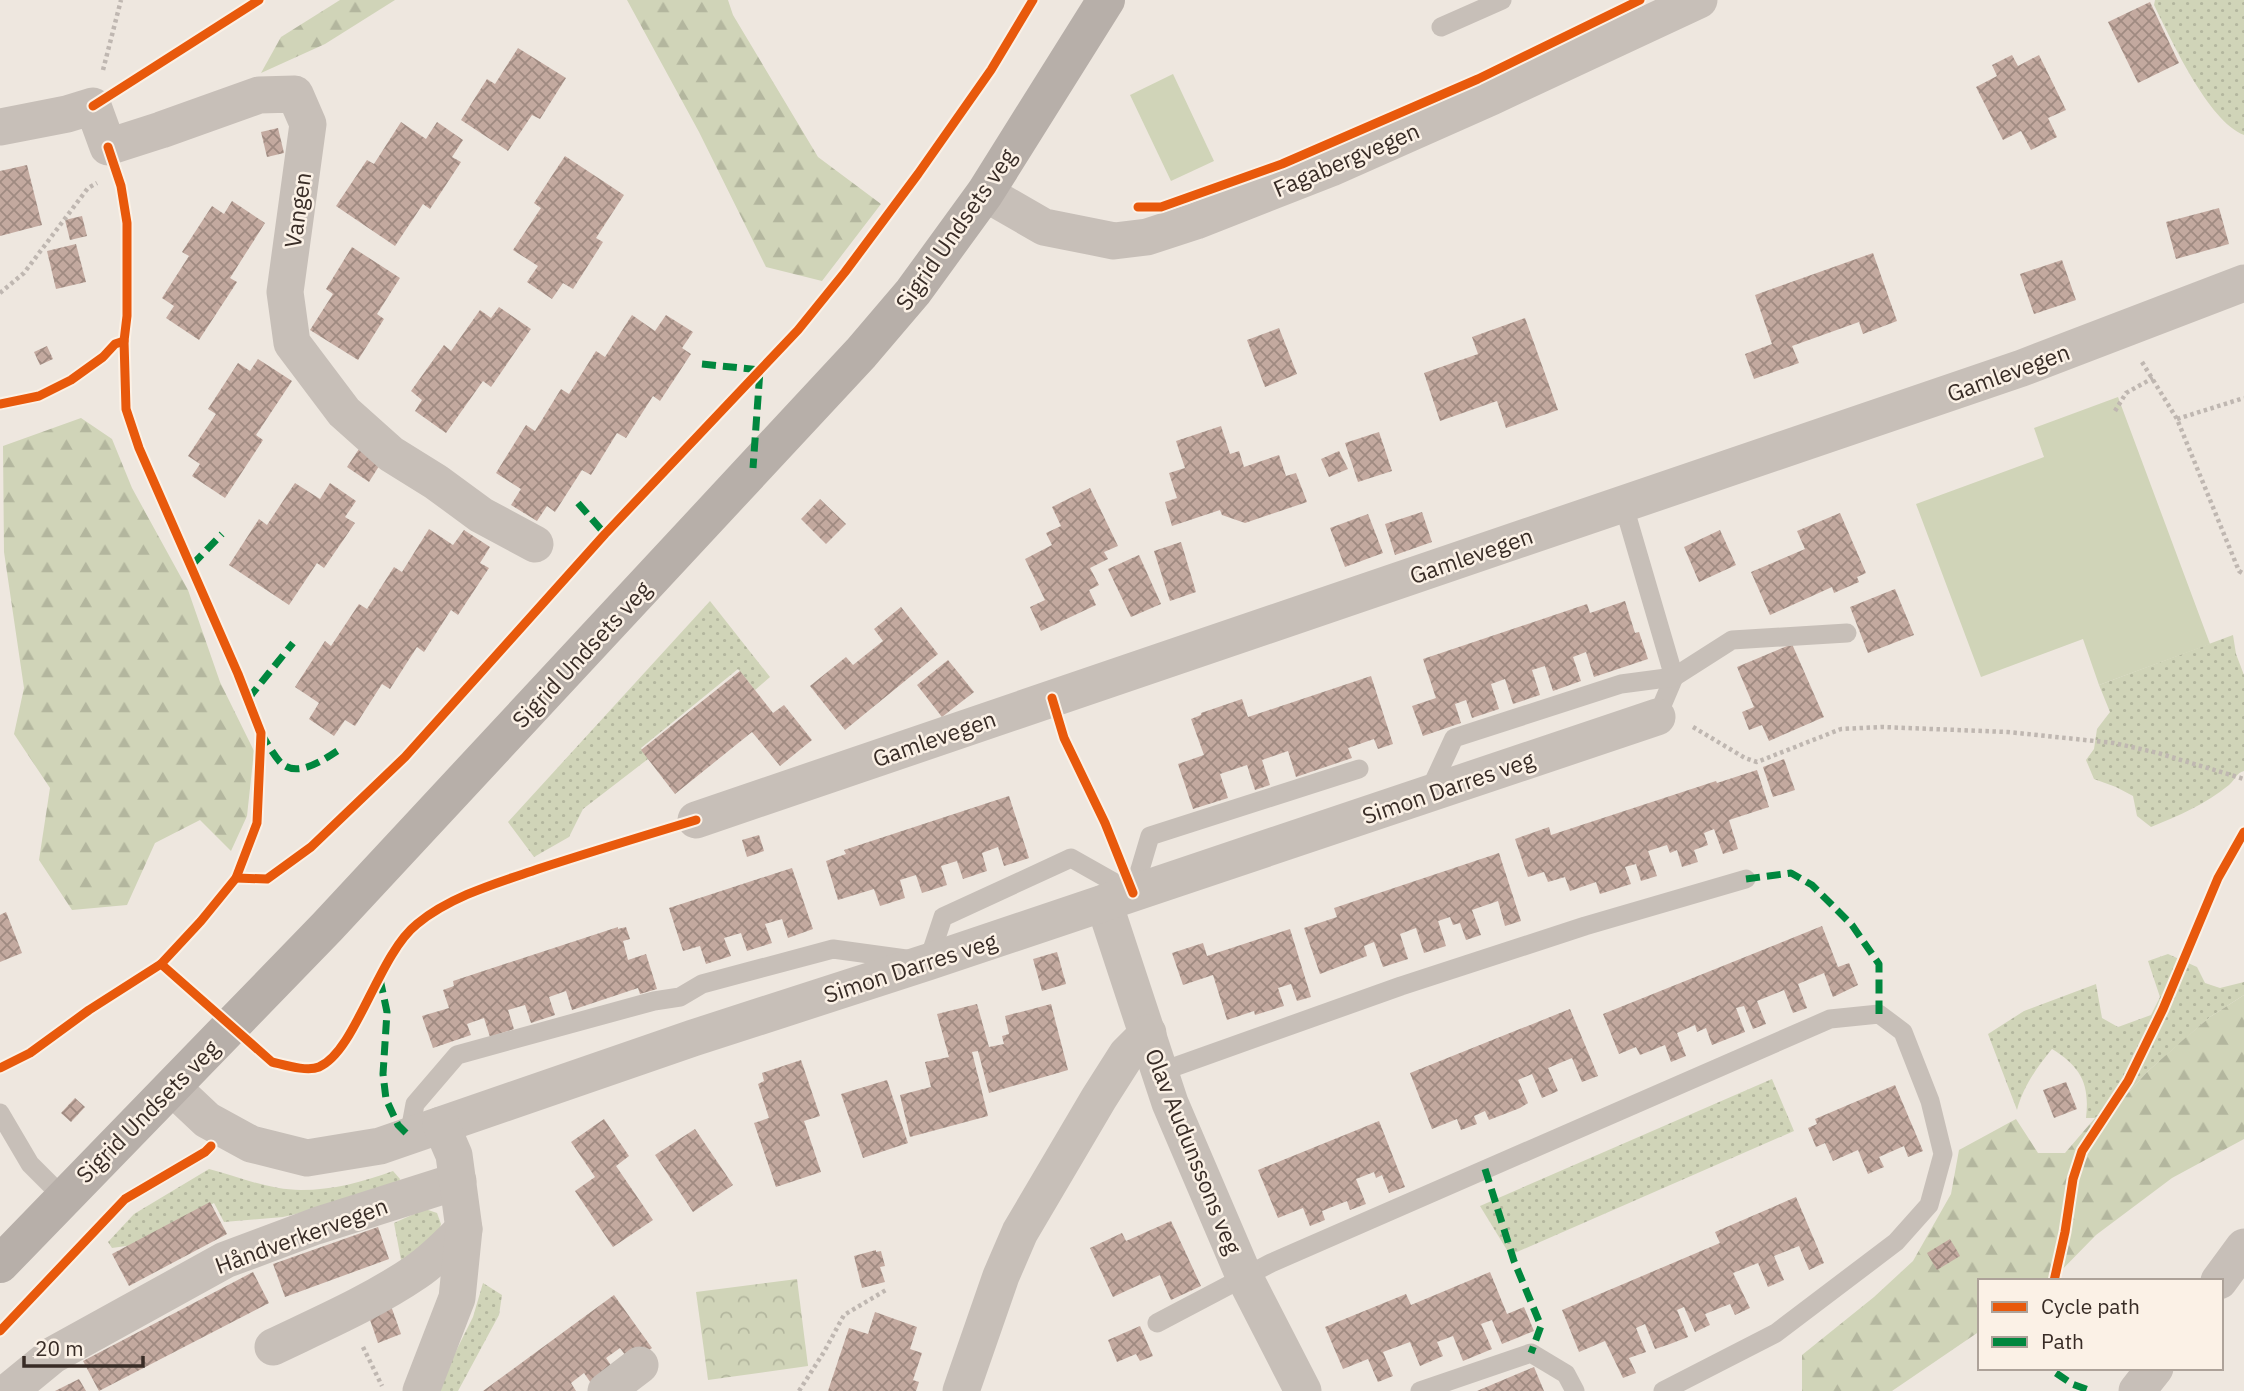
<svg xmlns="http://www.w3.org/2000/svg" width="2244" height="1391" viewBox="0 0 2244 1391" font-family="'IBM Plex Sans',sans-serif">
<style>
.grass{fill:url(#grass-dots)}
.forest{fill:url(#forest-firs)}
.park{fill:url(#park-crowns)}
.garden{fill:#d0d4b8}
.building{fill:url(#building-cross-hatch)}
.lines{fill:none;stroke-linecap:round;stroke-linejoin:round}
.path{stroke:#bfb7b1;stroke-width:4.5;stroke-dasharray:3.5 3.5;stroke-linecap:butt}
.lane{stroke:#c7bfb8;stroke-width:19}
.street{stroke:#c7bfb8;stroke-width:37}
.secondary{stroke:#b7afa9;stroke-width:38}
.quiet{stroke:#00873e;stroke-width:7;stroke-dasharray:14 7;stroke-linecap:butt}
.cycleway-casing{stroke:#fbf1e6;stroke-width:13}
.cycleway{stroke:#e8590c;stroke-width:9}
.labels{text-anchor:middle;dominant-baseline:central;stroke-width:5;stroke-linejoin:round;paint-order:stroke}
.street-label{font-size:23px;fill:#382c26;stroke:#fbf1e6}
</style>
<defs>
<pattern id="grass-dots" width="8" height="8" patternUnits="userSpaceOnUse" patternTransform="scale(1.75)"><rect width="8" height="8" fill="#d0d4b8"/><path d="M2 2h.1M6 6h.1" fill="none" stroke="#b3b69e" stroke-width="1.8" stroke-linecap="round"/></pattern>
<pattern id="forest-firs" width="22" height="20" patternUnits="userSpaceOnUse" patternTransform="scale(1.75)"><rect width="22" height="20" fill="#d0d4b8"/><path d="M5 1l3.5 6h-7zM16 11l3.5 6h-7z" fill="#b3b69e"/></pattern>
<pattern id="park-crowns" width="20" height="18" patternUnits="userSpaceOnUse" patternTransform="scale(1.75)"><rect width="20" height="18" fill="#d0d4b8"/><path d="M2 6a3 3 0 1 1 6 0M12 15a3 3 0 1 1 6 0" fill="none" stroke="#b3b69e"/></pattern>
<pattern id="building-cross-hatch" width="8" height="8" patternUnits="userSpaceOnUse" patternTransform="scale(1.75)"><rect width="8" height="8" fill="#c3a99f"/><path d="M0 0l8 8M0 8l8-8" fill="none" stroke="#9f8a81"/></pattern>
</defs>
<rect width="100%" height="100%" fill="#eee7df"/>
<g class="grass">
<path d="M2155,0H2244V135C2208,121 2171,39 2154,5Z"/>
<polygon points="710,601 770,677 755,690 738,669 641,748 648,759 583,809 569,837 534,857 508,822"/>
<path d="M2233,635L2236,654L2244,675V771C2236,773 2235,780 2229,785C2206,804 2178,816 2151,827L2137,816L2133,796L2116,787L2094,779L2086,760L2094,749L2097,729L2110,712L2099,685Z"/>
<path d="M2168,954L2197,967L2205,983L2220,988L2244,982V995L2210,1017L2148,1071L2129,1092L2095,1118H2086C2090,1084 2081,1067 2052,1049C2037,1067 2023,1087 2017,1110L1988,1034L2024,1011L2096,984L2102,1018L2118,1027L2151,1015L2160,997L2148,961Z"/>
<polygon points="1772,1079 1794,1131 1510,1255 1480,1206"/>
<path d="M209,1169C239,1177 270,1190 301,1190C333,1190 363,1182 393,1171L400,1179L396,1188L364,1198L283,1217L224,1222L214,1203L133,1245L112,1248L108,1242L134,1214Z"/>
<polygon points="425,1209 437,1213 441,1224 437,1238 402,1265 394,1223"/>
<polygon points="483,1283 502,1295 499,1315 458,1391 440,1391 449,1365 473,1317"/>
</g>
<g class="forest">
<polygon points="340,0 395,0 325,44 261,73 281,37"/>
<polygon points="627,0 728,0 733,15 818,157 881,204 822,281 766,267 699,132"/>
<polygon points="81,418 112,439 132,488 188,590 220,682 254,751 247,816 231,851 200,820 155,843 127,905 72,910 39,860 50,788 14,734 24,688 4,552 3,446"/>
<polygon points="2244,995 2244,1139 2172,1178 2096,1235 2051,1281 1980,1281 1980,1331 1892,1391 1802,1391 1802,1355 1874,1297 1913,1261 1951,1194 1959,1150 2016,1119 2038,1153 2065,1153 2095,1118 2129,1092 2148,1071 2183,1040 2210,1017"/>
</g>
<polygon class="park" points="797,1279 808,1366 708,1380 696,1292"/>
<g class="garden">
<polygon points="1173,74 1214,161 1171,181 1130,95"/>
<polygon points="2118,397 2210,644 2099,685 2083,639 1981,677 1916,504 2044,457 2034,428"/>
</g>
<g class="building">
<polygon points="2150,2 2179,63 2138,83 2108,22"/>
<polygon points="518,48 566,78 540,119 532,115 508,151 461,120 487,79 495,84"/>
<polygon points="2012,55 2018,66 2039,55 2066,110 2048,118 2057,137 2031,150 2021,131 2003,140 1976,87 1997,76 1992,65"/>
<polygon points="401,122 426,139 437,122 463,140 452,157 461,162 430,209 423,204 395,246 336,206 367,160 374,164"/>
<polygon points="278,128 284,153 267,157 261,132"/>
<polygon points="565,156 624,195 596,238 603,242 573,289 563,283 552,299 527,282 538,266 513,250 541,208 534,203"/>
<polygon points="27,165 42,225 0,236 0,171"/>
<polygon points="232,201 265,223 230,278 237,282 199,340 166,318 174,306 162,298 189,256 182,252 212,206 224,214"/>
<polygon points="2219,208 2229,244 2176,259 2166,222"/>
<polygon points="82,216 87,236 70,240 65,220"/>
<polygon points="76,244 86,282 56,289 47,251"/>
<polygon points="352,247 400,278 377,314 384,319 358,360 310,330 333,294 326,289"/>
<polygon points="1873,253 1897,321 1863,334 1859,322 1792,346 1799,363 1754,379 1745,354 1772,344 1755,295"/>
<polygon points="2062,260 2076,300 2034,314 2020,274"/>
<polygon points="499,307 531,329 491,387 483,381 446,433 415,411 422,400 411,391 444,345 451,351 480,310 491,318"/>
<polygon points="632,315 655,331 666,315 693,332 682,348 691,354 660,401 653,396 626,438 617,433 591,475 582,470 555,512 547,506 537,521 511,505 521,489 496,473 526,425 535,431 561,389 569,394 596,351 605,357"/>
<polygon points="1525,318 1558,410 1506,428 1497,401 1440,421 1424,373 1478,354 1472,337"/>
<polygon points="1279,328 1297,374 1265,387 1247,340"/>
<polygon points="47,346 53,359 40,365 34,352"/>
<polygon points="258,359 292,381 256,435 263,440 225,498 192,476 200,464 188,456 216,414 208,409 238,363 250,371"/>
<polygon points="1221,426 1230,454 1239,451 1244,467 1279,455 1286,476 1296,473 1307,502 1245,523 1222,515 1220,510 1172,526 1165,502 1177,498 1169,473 1185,468 1176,441"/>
<polygon points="1379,432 1392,471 1358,482 1345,443"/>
<polygon points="359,449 381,463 369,482 347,467"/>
<polygon points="1339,451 1348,469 1329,477 1321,459"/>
<polygon points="295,483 320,499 330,483 356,501 345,517 355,523 324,568 317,563 289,605 229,565 259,519 267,525"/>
<polygon points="1090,488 1118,546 1104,552 1108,559 1090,568 1099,585 1089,590 1096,605 1041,631 1030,607 1045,600 1025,559 1052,545 1046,533 1061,526 1052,507"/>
<polygon points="820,499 846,524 826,544 801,519"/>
<polygon points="1422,512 1432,542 1395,555 1385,524"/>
<polygon points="1840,513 1866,573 1857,577 1859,582 1834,593 1832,587 1770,615 1751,572 1805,549 1797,531"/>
<polygon points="1368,514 1383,553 1345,567 1330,528"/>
<polygon points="429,529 453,545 464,530 490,547 480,563 489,568 458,615 451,610 424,652 417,647 390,689 382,684 355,726 345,720 334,736 309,719 319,703 295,687 325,641 331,646 359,604 367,609 394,567 402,572"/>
<polygon points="1720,530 1736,565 1699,582 1684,547"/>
<polygon points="1181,542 1196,592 1170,601 1154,551"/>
<polygon points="1139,555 1161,604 1131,617 1108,569"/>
<polygon points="1895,589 1914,635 1868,653 1850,607"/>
<polygon points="1625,601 1635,633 1639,632 1648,659 1594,677 1586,652 1573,657 1581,681 1553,691 1545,666 1532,670 1540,695 1513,704 1505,679 1491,684 1499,709 1472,718 1466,700 1455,704 1461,723 1423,736 1412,706 1436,698 1423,659 1587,604 1590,613"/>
<polygon points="901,607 938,654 845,730 810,686 846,657 853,665 883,641 874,629"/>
<polygon points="1792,644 1824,717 1769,741 1762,725 1749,730 1742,712 1754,707 1737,667"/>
<polygon points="948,660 974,692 942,717 917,685"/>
<polygon points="740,671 773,713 784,705 812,740 780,766 752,732 675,794 641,750"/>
<polygon points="1371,676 1393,744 1378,749 1374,739 1348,748 1352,758 1296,777 1288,751 1262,760 1270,785 1255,790 1247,765 1220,774 1228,798 1193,809 1178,764 1204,755 1191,719 1201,715 1201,713 1242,699 1248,717"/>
<polygon points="1784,759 1795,790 1773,797 1763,767"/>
<polygon points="1757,770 1769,807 1729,820 1738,849 1723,854 1714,829 1704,833 1708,845 1694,850 1698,862 1682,867 1677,850 1670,853 1667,845 1648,851 1657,876 1641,881 1636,864 1625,867 1631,884 1600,894 1596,882 1570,891 1565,877 1548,882 1544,872 1528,877 1515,839 1549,827 1551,835 1716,781 1717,783"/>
<polygon points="1009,796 1029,858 1004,866 998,847 982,853 987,871 963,879 957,861 941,866 947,885 922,893 916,875 900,880 905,898 880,906 874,889 838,900 826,861 846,854 844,850"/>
<polygon points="759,835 764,851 747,857 742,840"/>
<polygon points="1499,853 1521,921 1505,926 1498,901 1472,910 1481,935 1466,940 1460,923 1453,925 1450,917 1438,921 1446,946 1424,953 1416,928 1400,934 1408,959 1383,967 1374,942 1364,946 1367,956 1320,974 1304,928 1337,917 1334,908"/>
<polygon points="792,868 813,929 788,938 782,919 765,924 772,943 747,951 741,933 724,938 731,956 706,964 700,946 683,951 669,908"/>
<polygon points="6,912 22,953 0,962 0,915"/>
<polygon points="1822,926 1838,967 1849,963 1858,985 1833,997 1824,973 1798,984 1807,1008 1793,1013 1784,990 1757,1001 1766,1024 1753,1029 1744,1006 1736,1008 1745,1032 1712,1045 1706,1028 1697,1032 1695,1025 1677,1033 1686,1056 1671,1062 1665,1045 1640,1055 1636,1047 1619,1054 1603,1014"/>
<polygon points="618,927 618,929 626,927 630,939 623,941 628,960 646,954 657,989 640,994 638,988 572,1010 566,991 549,997 555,1015 531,1023 525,1005 508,1010 514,1029 490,1037 484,1018 467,1024 471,1035 433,1048 422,1016 449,1008 443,990 454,986 453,981"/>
<polygon points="1290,929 1311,997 1297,1001 1291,984 1278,988 1284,1006 1255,1015 1254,1011 1227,1020 1213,975 1183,985 1172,953 1203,943 1207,956"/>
<polygon points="1057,952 1066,984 1042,991 1033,959"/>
<polygon points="977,1004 989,1047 1004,1044 1002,1036 1009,1034 1005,1016 1051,1004 1068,1070 989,1093 978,1051 972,1052 988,1116 910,1137 900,1095 931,1087 925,1062 949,1057 937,1014"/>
<polygon points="1570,1009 1598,1076 1582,1082 1572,1058 1548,1068 1558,1091 1542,1098 1532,1074 1518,1080 1528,1103 1520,1108 1489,1120 1485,1111 1474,1116 1477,1124 1461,1130 1457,1119 1432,1129 1410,1073"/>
<polygon points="801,1060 820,1116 804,1121 821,1172 776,1187 754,1123 769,1118 758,1084 764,1081 762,1073"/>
<polygon points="887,1080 908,1143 863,1158 841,1094"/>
<polygon points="2066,1082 2077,1109 2054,1118 2043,1090"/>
<polygon points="1895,1085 1923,1151 1908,1157 1904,1146 1879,1157 1884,1167 1868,1174 1858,1150 1833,1161 1825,1143 1816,1147 1808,1128 1817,1124 1815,1119"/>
<polygon points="75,1098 85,1107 71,1122 61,1113"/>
<polygon points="604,1119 629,1156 616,1166 653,1220 613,1247 575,1191 595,1177 571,1142"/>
<polygon points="1379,1121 1405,1187 1389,1193 1382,1175 1376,1178 1374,1172 1356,1179 1366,1204 1350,1210 1347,1201 1322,1211 1325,1220 1310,1226 1303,1208 1278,1218 1258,1170"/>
<polygon points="695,1129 733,1185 693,1212 655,1155"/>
<polygon points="1796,1197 1824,1263 1809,1270 1799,1246 1774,1256 1784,1280 1768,1287 1758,1263 1733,1273 1750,1308 1735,1315 1730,1304 1705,1314 1710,1325 1695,1332 1684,1307 1677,1310 1688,1337 1670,1344 1655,1349 1645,1324 1636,1328 1646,1352 1629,1358 1636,1373 1623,1378 1605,1341 1579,1352 1562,1310 1720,1243 1715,1232"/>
<polygon points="210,1202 227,1234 129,1286 112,1254"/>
<polygon points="1171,1221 1201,1286 1171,1300 1160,1275 1113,1297 1090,1248 1122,1233 1126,1241"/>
<polygon points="378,1227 389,1259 285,1297 273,1264"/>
<polygon points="1950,1239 1960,1256 1937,1270 1927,1253"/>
<polygon points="876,1250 876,1252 881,1251 885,1266 880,1267 885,1282 862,1288 854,1256"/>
<polygon points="253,1272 269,1303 99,1391 83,1361"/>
<polygon points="1490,1272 1507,1314 1524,1307 1534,1331 1502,1344 1492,1320 1481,1324 1492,1349 1463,1361 1453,1336 1437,1342 1443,1356 1420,1366 1410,1342 1383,1352 1393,1376 1378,1382 1368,1359 1343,1369 1325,1327 1406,1294 1411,1305"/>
<polygon points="614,1295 652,1348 631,1363 620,1348 606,1358 616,1373 595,1389 584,1373 571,1383 576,1391 483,1391"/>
<polygon points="391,1306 401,1334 378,1343 368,1314"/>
<polygon points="875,1312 917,1327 910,1349 922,1353 913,1380 919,1382 916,1391 828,1391 849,1328 868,1334"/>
<polygon points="1140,1326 1153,1356 1140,1361 1136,1354 1117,1362 1108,1340"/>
<polygon points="1534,1367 1544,1391 1477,1391"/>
<polygon points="79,1379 86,1391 55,1391"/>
</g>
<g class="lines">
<g class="path">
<polyline points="103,70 121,0"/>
<polyline points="0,293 24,273 88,188 97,183"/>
<polyline points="2142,362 2177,419 2239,571 2244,574"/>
<polyline points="2115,411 2126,393 2153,378"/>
<polyline points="2177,419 2244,398"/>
<polyline points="1693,727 1745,758 1757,762 1841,729 1882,727 2008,732 2114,743 2158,753 2244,779"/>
<polyline points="363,1347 382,1386"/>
<polyline points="799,1391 824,1352 844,1315 886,1290"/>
</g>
<g class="lane">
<polyline points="1441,27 1502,0"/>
<polyline points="1623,503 1674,677 1657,717"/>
<polyline points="1429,792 1454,738 1621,684 1674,677 1732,640 1847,633"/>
<polyline points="1160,1072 1401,986 1585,926 1746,879"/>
<polyline points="0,1113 30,1164 63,1197"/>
<polyline points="409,1136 415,1104 457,1055 654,1001 680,997 702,984 833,949 928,962 943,917 1071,858 1133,893 1150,836 1359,769"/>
<polyline points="1157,1323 1271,1263 1830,1019 1879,1014 1903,1032 1930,1101 1943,1154 1929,1205 1896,1242 1776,1333 1663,1391"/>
<polyline points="1420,1391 1531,1353 1566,1374 1575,1391"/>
</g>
<g class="street">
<polyline points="0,127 67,114 93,106 108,147 161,130 259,95 295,94 308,124 285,292 292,343 344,412 391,454 436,482 481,515 535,544"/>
<polyline points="985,193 1044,227 1114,241 1147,237 1196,221 1331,168 1491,97 1699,0"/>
<polyline points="696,820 2022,368 2244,283"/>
<polyline points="1104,903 1170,1103 1244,1276 1303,1391"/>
<polyline points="173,1088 207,1120 251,1144 307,1158 380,1146 693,1038 928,962 1657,717"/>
<polyline points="2219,1281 2244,1247"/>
<path d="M273,1347C321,1324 372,1302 416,1272C434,1260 449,1244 464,1229"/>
<polyline points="9,1391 53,1355 225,1260 316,1226 458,1181"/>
<polyline points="421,1391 457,1298 464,1229 454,1155 441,1125"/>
<polyline points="606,1391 640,1365"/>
<polyline points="961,1391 1001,1276 1020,1232 1099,1098 1127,1054 1148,1033"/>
<polyline points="2137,1391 2155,1368"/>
</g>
<polyline class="secondary" points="0,1264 327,927 861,353 913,292 985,193 1106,0"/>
<g class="quiet">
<polyline points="702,364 760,370 753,468"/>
<polyline points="578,503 605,534"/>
<polyline points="192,565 222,534"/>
<polyline points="248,699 293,643"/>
<path d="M261,733C267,743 273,754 280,762C297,780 326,758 342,748"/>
<polyline points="1746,879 1791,873 1812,885 1852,925 1879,964 1879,1014"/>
<polyline points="380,979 387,1012 383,1074 386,1099 398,1125 409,1136"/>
<polyline points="1485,1169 1514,1261 1541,1326 1531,1353"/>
<polyline points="2056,1373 2072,1384 2091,1391"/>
</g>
<defs>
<g id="cycleway">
<polyline points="93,106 259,0"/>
<polyline points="1138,207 1161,207 1282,164 1478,79 1640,0"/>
<polyline points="0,404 39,396 71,380 103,357 115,344 124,341"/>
<polyline points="1052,698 1064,738 1105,823 1133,893"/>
<polyline points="236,878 267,879 311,847 405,757 605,534 798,330 845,272 918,174 991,70 1033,0"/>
<path d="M161,964L272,1062C285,1065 307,1072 319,1067C356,1051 378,955 417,924C451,896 497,883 538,869C590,852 643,836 696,820"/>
<polyline points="0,1068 30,1053 89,1010 161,964 201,921 236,878 257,823 261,733 238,674 139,448 126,409 124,341 127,316 127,223 121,186 108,147"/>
<polyline points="2054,1281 2065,1232 2073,1179 2082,1151 2128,1081 2163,1009 2218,878 2244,832"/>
<polyline points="0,1331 125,1199 205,1152 211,1146"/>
</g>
</defs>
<use href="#cycleway" class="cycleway-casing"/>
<use href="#cycleway" class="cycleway"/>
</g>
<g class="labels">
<g class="street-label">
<text transform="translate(1346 159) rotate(-23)">Fagabergvegen</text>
<text transform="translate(297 210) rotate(-82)">Vangen</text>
<text transform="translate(955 229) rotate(-55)">Sigrid Undsets veg</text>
<text transform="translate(2008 372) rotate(-20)">Gamlevegen</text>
<text transform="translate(1471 555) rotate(-19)">Gamlevegen</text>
<text transform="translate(581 654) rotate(-47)">Sigrid Undsets veg</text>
<text transform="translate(934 738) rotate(-19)">Gamlevegen</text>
<text transform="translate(1448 787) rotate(-19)">Simon Darres veg</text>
<text transform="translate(910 967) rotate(-18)">Simon Darres veg</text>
<text transform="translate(147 1111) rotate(-45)">Sigrid Undsets veg</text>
<text transform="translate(1194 1151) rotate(68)">Olav Audunssons veg</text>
<text transform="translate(301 1235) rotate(-20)">Håndverkervegen</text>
</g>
</g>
<rect x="1978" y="1279" width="245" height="91" fill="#fbf1e6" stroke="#ada299" stroke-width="2"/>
<rect x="1992" y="1302" width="35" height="10" fill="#e8590c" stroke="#ada299" stroke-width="2"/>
<text x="2041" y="1314" font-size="21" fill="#382c26">Cycle path</text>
<rect x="1992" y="1337" width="35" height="10" fill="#00873e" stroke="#ada299" stroke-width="2"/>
<text x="2041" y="1349" font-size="21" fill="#382c26">Path</text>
<path d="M24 1356v10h119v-10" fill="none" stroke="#382c26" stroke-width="3.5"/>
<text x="35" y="1356" font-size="21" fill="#382c26" stroke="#fbf1e6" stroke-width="5" paint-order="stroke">20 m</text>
</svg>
